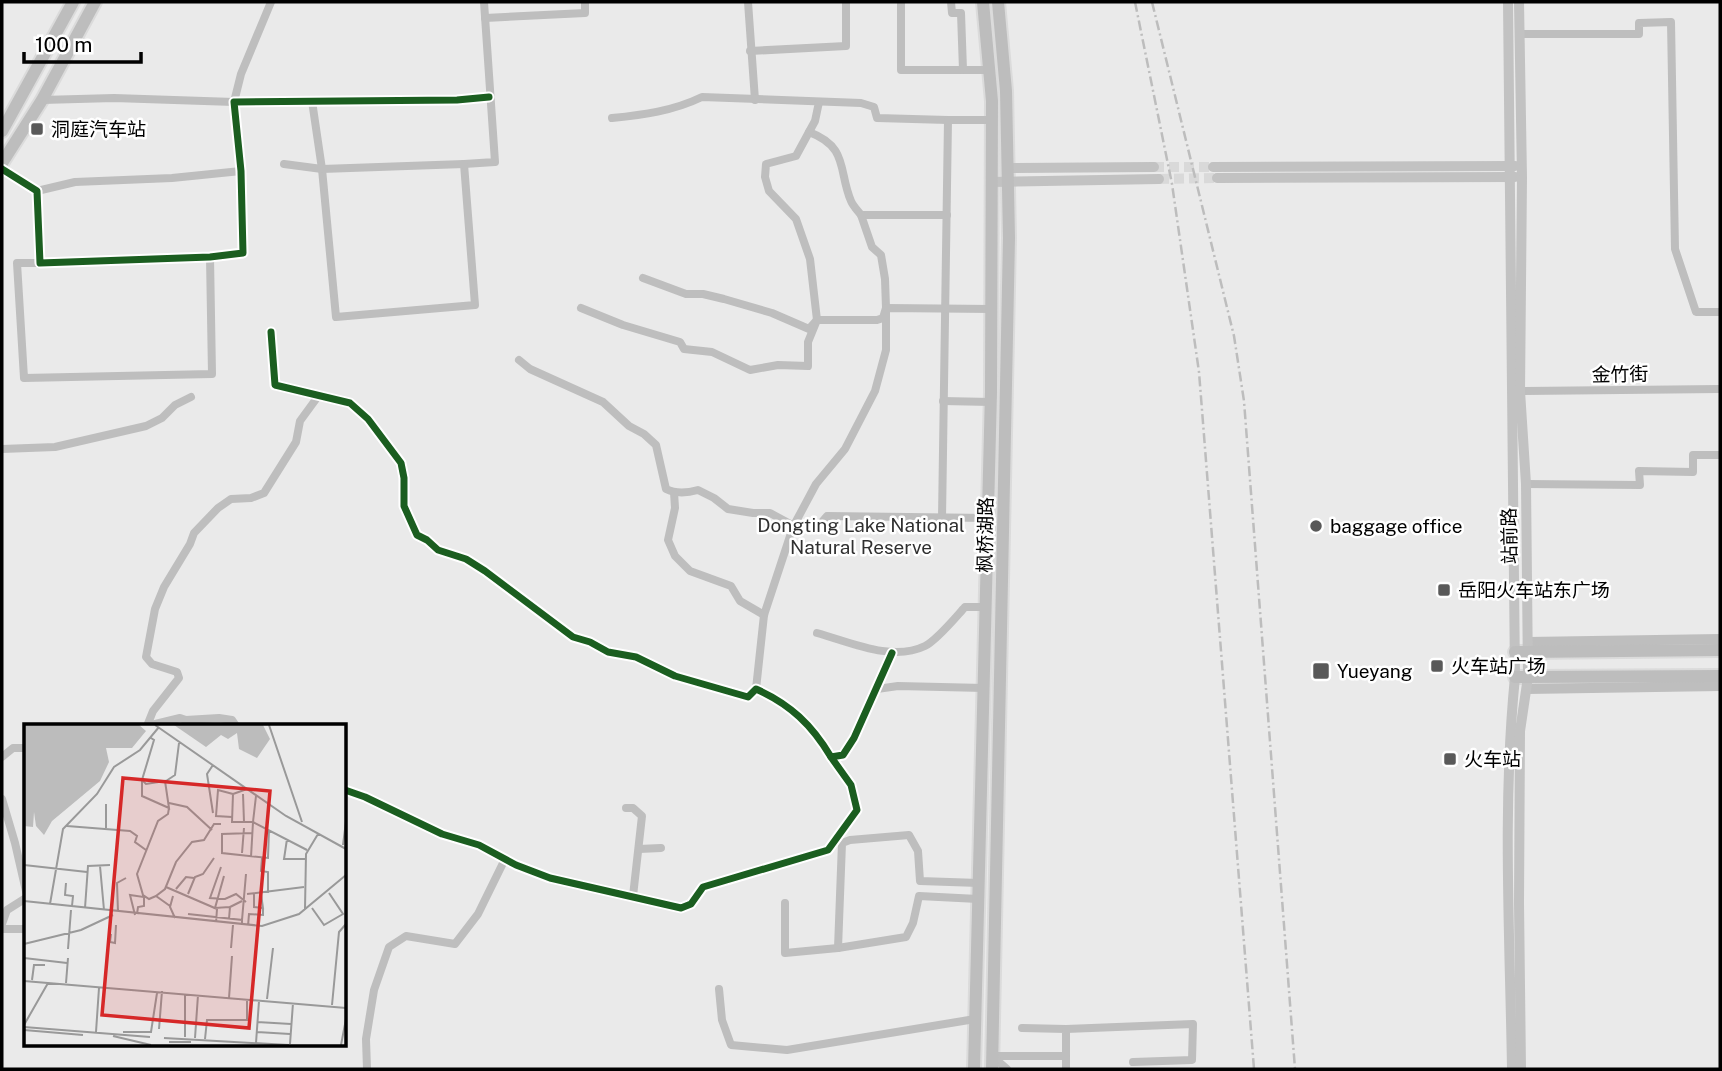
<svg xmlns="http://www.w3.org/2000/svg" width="1722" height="1071" viewBox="0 0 1722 1071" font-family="'Public Sans','Noto Sans SC',sans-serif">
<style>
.green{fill:#eaeaea;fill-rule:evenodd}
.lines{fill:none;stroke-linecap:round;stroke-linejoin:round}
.secondary-tunnel{stroke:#d9d9d9;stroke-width:10;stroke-dasharray:10 5;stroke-linecap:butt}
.primary-casing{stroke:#dbdbdb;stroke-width:16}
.minor{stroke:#bebebe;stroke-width:8}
.tertiary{stroke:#bebebe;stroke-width:10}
.secondary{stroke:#c2c2c2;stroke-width:10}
.primary{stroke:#bdbdbd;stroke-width:12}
.rail{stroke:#bdbdbd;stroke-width:2.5;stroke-dasharray:10 3.5 2 3.5;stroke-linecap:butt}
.cycleway-casing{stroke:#fff;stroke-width:11}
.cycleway{stroke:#1b5e20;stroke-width:7}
.poi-dot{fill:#595959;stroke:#fff;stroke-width:2.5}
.labels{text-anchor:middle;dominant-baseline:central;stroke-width:5;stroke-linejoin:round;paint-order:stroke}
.poi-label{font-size:19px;fill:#000;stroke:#fff;text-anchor:start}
.street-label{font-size:19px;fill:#000;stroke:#fff}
.park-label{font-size:19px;fill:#303030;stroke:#fff}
.inset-road{fill:none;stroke:#999;stroke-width:2}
.view{fill:#d62828;fill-opacity:0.15;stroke:#d62828;stroke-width:3.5}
.inset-edge{fill:none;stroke:#000;stroke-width:3.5}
</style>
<rect width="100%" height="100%" fill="#fff"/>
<path class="green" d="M2,2H1720V1069H2ZM26,726H345V1045H26Z"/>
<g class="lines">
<g class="secondary-tunnel">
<polyline points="1154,167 1213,167"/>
<polyline points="1159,179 1217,178"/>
</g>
<defs>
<g id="primary">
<polyline points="2,131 73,2"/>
<polyline points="2,163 42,100 95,2"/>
<polyline points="1515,652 1720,650"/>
<polyline points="1515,677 1720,676"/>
<polyline points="974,1069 991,392 992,101 983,2"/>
<polyline points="992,1069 1009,238 1006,91 998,2"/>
</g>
</defs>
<use href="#primary" class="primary-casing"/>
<g class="minor">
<polyline points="748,2 755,100"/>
<polyline points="901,2 901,70 990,70"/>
<polyline points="951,2 952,13 961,13 963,70"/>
<polyline points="485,18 585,13 585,2"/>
<polyline points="1520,34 1639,34 1639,23 1671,22 1675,249 1696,312 1720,312"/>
<polyline points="750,51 846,46 846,2"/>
<polyline points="42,100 114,98 234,102 241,74 271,2"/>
<polyline points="312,101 322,169 336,317 475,305 464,164 495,162 484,2"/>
<path d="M612,118C643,115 673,111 702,97L861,103L874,107L877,118L948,120"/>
<path d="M809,132C849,147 838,171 851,201C853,206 858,211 861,215H947"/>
<polyline points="284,164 322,169 464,164"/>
<polyline points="2,169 37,191 40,263 210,257 243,253 241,171 234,102 457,100 489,97"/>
<polyline points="37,191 75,182 172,178 241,171"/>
<polyline points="40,263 17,263 24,378 212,374 210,257"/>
<polyline points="643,278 686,294 703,294 724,299 772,313 809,329 817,320 877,320 883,318 886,308 885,279 881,255 872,247 861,215"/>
<polyline points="581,308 623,325 680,342 684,349 712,352 750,370 778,365 808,366 808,342 817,320 810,259 796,219 769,191 765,177 766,164 796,156 815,121 819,102"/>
<path d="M271,332L275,385L350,403L368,419L401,463L404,478V506L417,535L427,540L438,550L466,559L485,571L573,637L590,642L608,652L636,657L675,676L748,697L756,689C790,704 812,725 831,757L843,755L854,738L892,653"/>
<path d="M519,360L530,369L603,402L629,426L644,434L656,445L666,489C676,494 687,493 698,490L714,498L728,509L753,513H770L794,526"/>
<polyline points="1520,391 1720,389"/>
<polyline points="943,401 991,402"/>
<polyline points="2,449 55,447 146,426 162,418 175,405 191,397"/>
<polyline points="1526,484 1640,485 1639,471 1693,472 1693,455 1720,455"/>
<polyline points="674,492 675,508 668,540 675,556 690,571 731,586 740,601 764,615"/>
<polyline points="942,518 948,120 992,120"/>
<polyline points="821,523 827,516 988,518"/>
<path d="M817,633C850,642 892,662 925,646C937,640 955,618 965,607H986"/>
<polyline points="756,689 764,615 793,527 816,484 845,449 875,391 886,350 886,308 992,309"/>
<polyline points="877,689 898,686 984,688"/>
<polyline points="186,720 219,718 232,720 236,726"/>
<polyline points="147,726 153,711 179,678 177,672 152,664 146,657 155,609 164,587 190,544 194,533 218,508 231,499 251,498 264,493 296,442 300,421 319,395"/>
<polyline points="147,726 180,718 186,720 186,726"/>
<polyline points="2,757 13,748 26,748"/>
<polyline points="345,790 365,797 442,834 479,845 516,865 550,878 681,908 691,904 703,887 828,850 857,810 851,785 831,757"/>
<polyline points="2,799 15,843 26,891"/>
<polyline points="626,808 633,808 642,816 633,896"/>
<polyline points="639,849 661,848"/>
<polyline points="978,899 919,896 913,923 906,937 838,948 842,843 850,840 909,835 918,851 920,881 979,883"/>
<polyline points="785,903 785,953 838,948"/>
<polyline points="2,924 7,910 26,898"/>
<polyline points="2,929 26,929"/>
<polyline points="719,989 722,1020 731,1045 787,1050 975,1019"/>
<polyline points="1022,1028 1066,1029 1066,1069"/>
<polyline points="1066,1029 1193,1024 1192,1060 1133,1062"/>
<polyline points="992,1056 1066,1056"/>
<polyline points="992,1056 1007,1069"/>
<polyline points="367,1069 366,1039 374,990 389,947 406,936 455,944 478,914 505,859"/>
</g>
<g class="tertiary">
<polyline points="1528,642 1720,639"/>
<polyline points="1527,689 1720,686"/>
</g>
<g class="secondary">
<path d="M1508,2L1515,677C1502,807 1510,939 1512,1069"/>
<polyline points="1519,2 1522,177 1520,391 1526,484 1528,677 1520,731 1519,903 1521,1069"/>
<polyline points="1213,167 1515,166"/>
<polyline points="1008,168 1154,167"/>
<polyline points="1217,178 1515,177"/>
<polyline points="992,182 1159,179"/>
</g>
<use href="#primary" class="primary"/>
<g class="rail">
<polyline points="1135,2 1172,184 1199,372 1254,1069"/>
<polyline points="1152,2 1234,336 1244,401 1295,1069"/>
</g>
<defs>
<g id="cycleway">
<polyline points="2,169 37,191 40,263 210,257 243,253 241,171 234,102 457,100 489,97"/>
<path d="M271,332L275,385L350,403L368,419L401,463L404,478V506L417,535L427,540L438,550L466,559L485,571L573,637L590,642L608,652L636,657L675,676L748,697L756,689C790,704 812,725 831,757L843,755L854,738L892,653"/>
<polyline points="345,790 365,797 442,834 479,845 516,865 550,878 681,908 691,904 703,887 828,850 857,810 851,785 831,757"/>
</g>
</defs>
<use href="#cycleway" class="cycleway-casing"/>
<use href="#cycleway" class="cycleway"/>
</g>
<g class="poi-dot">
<rect x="30" y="122" width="14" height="14" rx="3.5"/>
<circle cx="1316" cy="526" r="7"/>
<rect x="1437" y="583" width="14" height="14" rx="3.5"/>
<rect x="1430" y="659" width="14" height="14" rx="3.5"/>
<rect x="1312" y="662" width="18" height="18" rx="3.5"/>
<rect x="1443" y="752" width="14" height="14" rx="3.5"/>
</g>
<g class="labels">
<g class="poi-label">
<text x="51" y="129">洞庭汽车站</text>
<text x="1330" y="526">baggage office</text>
<text x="1458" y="590">岳阳火车站东广场</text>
<text x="1451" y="666">火车站广场</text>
<text x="1337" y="671">Yueyang</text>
<text x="1464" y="759">火车站</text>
</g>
<g class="street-label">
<text transform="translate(1620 374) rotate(-1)">金竹街</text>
<text transform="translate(985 535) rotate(-89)">枫桥湖路</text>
<text transform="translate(1509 536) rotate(-91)">站前路</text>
</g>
<g class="park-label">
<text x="861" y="525">Dongting Lake National<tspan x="861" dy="22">Natural Reserve</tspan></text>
</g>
</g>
<g transform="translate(24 724)">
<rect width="322" height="322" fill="#fff"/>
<path d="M0,1H322V321H0Z" fill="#eaeaea"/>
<path d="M0,1H115L122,7L108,24H82L85,38L76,57L28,97L20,111L12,102L10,88L9,103L0,102ZM150,1H239L246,15L233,34L215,25L213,9L204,15L197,11L182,23Z" fill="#bcbcbc"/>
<path class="inset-road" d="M131,1L262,92L322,125M245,1L278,98M118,56L122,60L141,57L145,84L118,72V56L130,16L127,14M142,57L151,51L155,19M223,65L209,70L208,98H229L227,133M219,70L220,98M232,72L229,98L283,126M145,79L163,83L188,106M82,80V104M189,89L183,50L189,41M208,93L192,92L194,66L209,70M43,102L106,107L113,112L111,118L122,126M228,109L198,110V129L244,134L245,106M263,115L260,135H281M319,121L322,97M218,129L220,104M238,134L237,147L244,148V169M0,141L63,148M76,142L80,186M197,143L186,174L201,175L212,170L222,178M200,152L191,184L206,183M42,159L41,171L49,172L48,182M142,163L193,185L192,199M152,165L162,153L170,154M164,170L171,153L179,150L190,134M223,170L280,163M230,170V183L239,184L237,170M132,172L125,175L119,171L113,150L134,97L144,90L145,84M149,172L146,183L151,194M0,177L238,202L275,190L322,151M26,180L39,105L73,70L90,43L116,26L135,3M146,182L132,172L141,165L152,138L168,118L180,116L190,100H197M61,184L64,142L86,141M288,184L300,201L319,190L305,169M281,185L282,130L294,110M94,188L93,159L102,154M164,190L218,196V201M111,191L106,171L120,173V182L114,183L113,190M205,195L206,183L218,177M218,196L222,150M224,202L225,190L239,191V184M87,210L86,218L91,219L92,201M0,220L57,206L89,191M207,224L209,201M44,225L47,186M0,234L43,239M8,256L10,241H21M0,257L322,284M42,259L44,234M161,271V313M205,274L208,232M243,275L249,224M308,281L315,208L322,200M233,298L267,300M0,301L24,259M0,303L126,313M135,305L138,267M0,306L59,311M72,308L75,264M99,308H127L133,269M233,308L266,310M89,312L127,321M140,314L265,321M171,314L174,271M181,315L183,296H223V276M145,318H167M232,319L235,277M266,320L269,279M317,321L322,295"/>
<path class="view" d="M99,54L246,67L225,304L78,291Z"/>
<rect width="322" height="322" class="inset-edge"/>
</g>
<rect width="1722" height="1071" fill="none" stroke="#000000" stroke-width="7"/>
<path d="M24 52v10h117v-10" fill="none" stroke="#000000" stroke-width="3.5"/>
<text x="35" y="52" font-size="21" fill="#000000" stroke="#ffffff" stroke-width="5" paint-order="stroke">100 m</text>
</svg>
